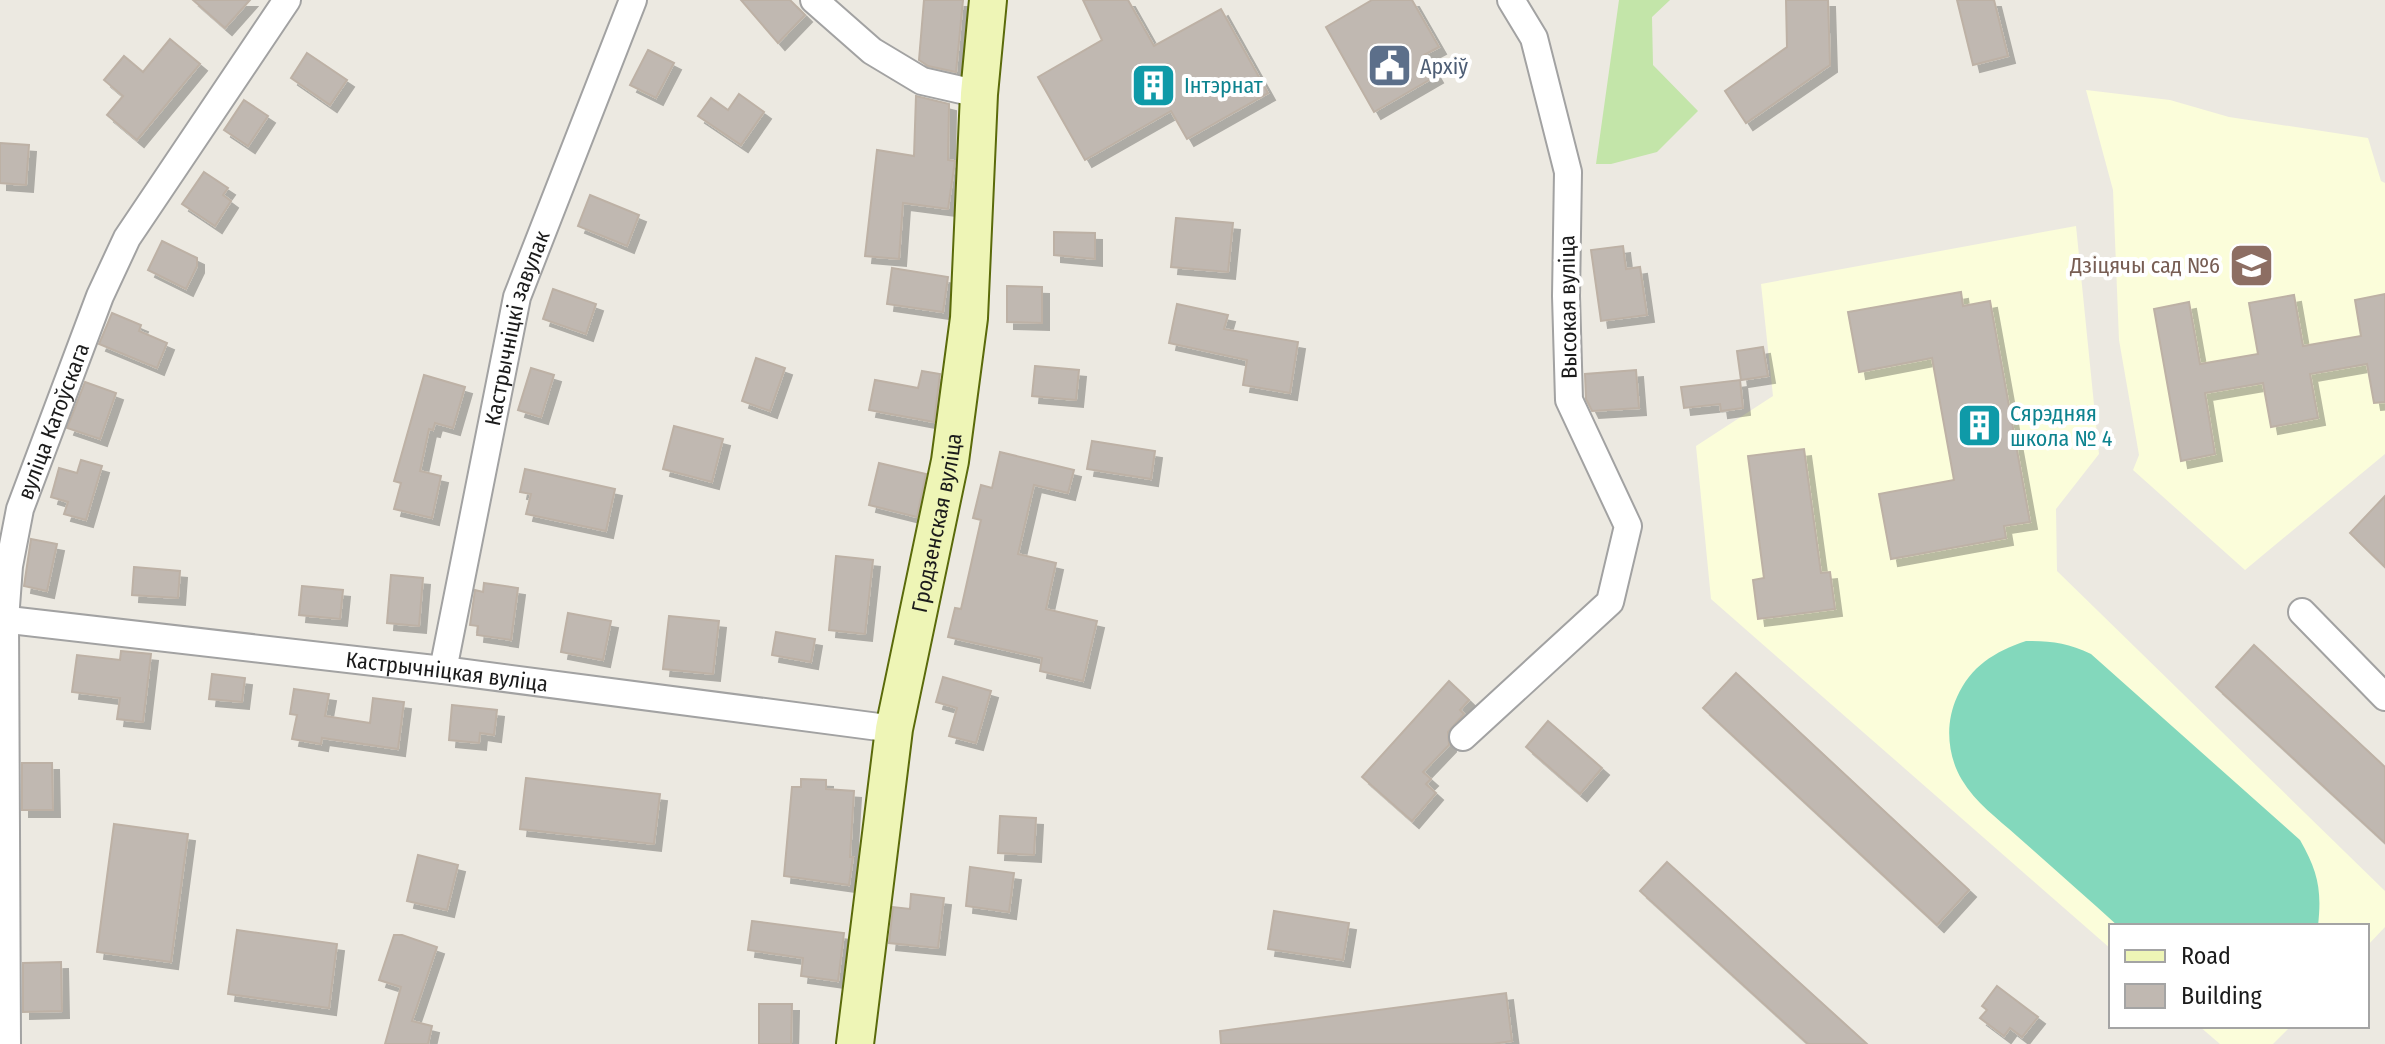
<svg xmlns="http://www.w3.org/2000/svg" width="2385" height="1044" viewBox="0 0 2385 1044" font-family="'Fira Sans Condensed',sans-serif">
<style>
.education{fill:#fbfdda}
.grass{fill:#c3e5a9}
.pitch{fill:#83d8bc}
.building{fill:#c0b8b1;stroke:#bdb1a5;stroke-width:2;filter:url(#shadow)}
.lines{fill:none;stroke-linecap:round;stroke-linejoin:round}
.street-casing{stroke:#a2a2a2;stroke-width:30}
.secondary-casing{stroke:#5a6a0a;stroke-width:40}
.street{stroke:#fff;stroke-width:26}
.secondary{stroke:#eef5b6;stroke-width:36}
.labels{text-anchor:middle;dominant-baseline:central;stroke-width:8;stroke-linejoin:round;paint-order:stroke}
.service-label{font-size:22px;fill:#4e5e75;stroke:#fff;text-anchor:start}
.culture-label{font-size:22px;fill:#0d838f;stroke:#fff;text-anchor:start}
.education-label{font-size:22px;fill:#785e54;stroke:#fff;text-anchor:end}
.street-label{font-size:22px;fill:#1b1b1b;stroke:#fff}
</style>
<defs>
<filter id="shadow"><feDropShadow dx="7" dy="7" stdDeviation="0" flood-color="#0004"/></filter>
</defs>
<rect width="100%" height="100%" fill="#ece9e1"/>
<g class="education">
<polygon points="2086,90 2170,100 2229,117 2368,138 2381,181 2385,183 2385,454 2245,570 2133,470 2139,455 2119,340 2113,190"/>
<polygon points="2076,226 2099,454 2056,509 2057,571 2385,891 2385,927 2367,946 2367,926 2111,926 2111,949 1711,599 1696,446 1773,396 1761,284"/>
<polygon points="2199,1026 2291,1026 2273,1044 2220,1044"/>
</g>
<polygon class="grass" points="1619,0 1670,0 1652,17 1653,65 1698,111 1657,152 1611,164 1596,164"/>
<path class="pitch" d="M2026,641C2051,641 2068,643 2091,654L2300,840C2318,872 2322,889 2318,926H2118C2085,896 2051,866 2017,836C1998,819 1975,802 1962,780C1947,755 1945,723 1957,697C1971,666 1994,652 2026,641Z"/>
<g class="building">
<polygon points="193,0 250,0 225,28"/>
<polygon points="741,0 790,0 805,15 778,43"/>
<polygon points="924,0 963,0 956,72 928,66 919,60"/>
<polygon points="1083,0 1128,0 1154,46 1221,9 1268,93 1187,139 1171,111 1085,160 1038,77 1102,40"/>
<polygon points="1372,0 1412,0 1439,47 1424,55 1436,76 1374,112 1326,27"/>
<polygon points="1786,0 1828,0 1830,65 1746,123 1725,91 1787,47"/>
<polygon points="1957,0 1994,0 2008,56 1973,65"/>
<polygon points="170,39 200,64 137,140 107,115 123,96 104,80 124,56 143,72"/>
<polygon points="648,50 674,63 656,98 630,85"/>
<polygon points="307,53 347,80 330,105 291,78"/>
<polygon points="739,94 764,112 741,145 698,116 711,98 728,110"/>
<polygon points="916,96 949,104 948,160 955,161 948,209 903,203 899,259 865,256 877,150 914,156"/>
<polygon points="244,100 268,116 248,146 224,130"/>
<polygon points="0,143 29,145 26,185 0,183"/>
<polygon points="204,172 228,188 223,195 231,201 215,226 182,204"/>
<polygon points="590,195 639,215 627,246 578,226"/>
<polygon points="1176,218 1233,223 1228,272 1171,267"/>
<polygon points="1054,232 1095,233 1095,259 1054,255"/>
<polygon points="162,241 197,258 197,266 186,289 148,270"/>
<polygon points="1623,246 1626,269 1640,267 1647,315 1601,321 1591,250"/>
<polygon points="892,268 948,277 943,312 887,304"/>
<polygon points="1007,286 1042,287 1042,323 1007,322"/>
<polygon points="553,289 596,304 586,334 543,319"/>
<polygon points="1961,292 1963,306 1990,301 2030,522 2004,526 2006,538 1891,559 1879,494 1954,480 1932,358 1859,372 1848,312"/>
<polygon points="2385,294 2385,402 2374,403 2367,364 2310,374 2318,418 2271,427 2263,383 2205,393 2215,454 2181,461 2154,309 2189,302 2200,364 2258,354 2249,303 2294,295 2303,346 2361,336 2355,300"/>
<polygon points="1177,304 1228,315 1224,329 1298,342 1290,393 1243,385 1247,360 1169,343"/>
<polygon points="112,313 141,325 139,331 167,343 157,368 99,344"/>
<polygon points="1763,347 1768,376 1741,380 1737,351"/>
<polygon points="756,358 785,368 770,411 742,401"/>
<polygon points="1035,366 1079,370 1076,400 1032,396"/>
<polygon points="531,368 554,375 541,417 518,410"/>
<polygon points="1636,370 1639,408 1592,411 1586,399 1585,374"/>
<polygon points="922,371 940,374 934,422 869,410 875,380 918,388"/>
<polygon points="424,375 465,387 453,428 435,423 433,430 429,429 420,471 441,476 432,518 394,509 401,483 394,481"/>
<polygon points="1740,380 1743,408 1721,411 1720,404 1684,408 1681,387"/>
<polygon points="85,382 116,393 100,439 67,428"/>
<polygon points="674,426 723,439 712,482 663,469"/>
<polygon points="1092,441 1155,451 1151,479 1087,469"/>
<polygon points="1804,449 1821,573 1830,572 1835,609 1758,619 1753,580 1764,578 1748,456"/>
<polygon points="1000,452 1074,470 1068,493 1034,485 1018,554 1056,563 1046,609 1097,621 1083,681 1040,671 1042,658 948,637 955,608 961,609 981,520 973,518 981,485 992,488"/>
<polygon points="81,460 102,466 86,520 64,514 68,502 51,497 59,468 77,473"/>
<polygon points="879,463 926,474 917,517 869,505"/>
<polygon points="525,469 615,489 606,531 526,514 531,494 520,492"/>
<polygon points="2385,496 2385,567 2350,533"/>
<polygon points="31,539 57,544 47,591 24,586"/>
<polygon points="836,556 873,560 865,634 829,630"/>
<polygon points="134,567 180,571 178,598 132,595"/>
<polygon points="391,575 423,578 419,626 387,623"/>
<polygon points="484,583 518,588 511,640 477,635 478,626 470,625 475,590 483,592"/>
<polygon points="302,586 343,590 340,619 299,615"/>
<polygon points="568,613 611,621 603,660 561,652"/>
<polygon points="669,616 719,621 713,674 663,669"/>
<polygon points="776,632 815,639 811,662 772,655"/>
<polygon points="2254,645 2385,767 2385,843 2216,687"/>
<polygon points="121,651 151,654 143,722 117,719 120,698 72,692 77,655 120,660"/>
<polygon points="1736,673 1969,890 1937,925 1703,708"/>
<polygon points="212,674 245,678 242,702 209,699"/>
<polygon points="943,677 991,691 976,743 949,736 957,708 936,702"/>
<polygon points="1449,681 1469,700 1460,710 1464,714 1448,732 1449,745 1423,772 1431,779 1426,784 1436,793 1412,821 1362,777"/>
<polygon points="294,689 329,694 325,716 370,723 373,698 404,702 398,749 322,738 321,744 292,739 297,715 290,714"/>
<polygon points="452,705 497,710 494,735 480,733 479,743 449,740"/>
<polygon points="1548,721 1602,768 1580,794 1526,747"/>
<polygon points="22,763 52,763 53,810 22,810"/>
<polygon points="526,778 660,794 654,844 520,829"/>
<polygon points="801,779 826,780 826,789 854,791 850,857 853,857 849,885 784,876 792,787 801,787"/>
<polygon points="1000,816 1036,818 1034,855 998,853"/>
<polygon points="114,824 188,834 171,962 97,952"/>
<polygon points="418,855 458,865 447,910 407,901"/>
<polygon points="1667,862 1867,1044 1808,1044 1640,891"/>
<polygon points="970,867 1014,873 1009,912 966,906"/>
<polygon points="911,894 944,898 938,948 889,943 893,907 910,909"/>
<polygon points="1274,911 1349,923 1343,960 1268,949"/>
<polygon points="752,921 844,933 838,981 801,976 803,958 748,950"/>
<polygon points="237,930 337,944 329,1008 228,994"/>
<polygon points="394,935 402,935 437,947 412,1021 432,1026 428,1044 385,1044 401,987 379,980"/>
<polygon points="61,962 62,1011 23,1012 23,963"/>
<polygon points="1997,986 2038,1017 2022,1037 2010,1028 2004,1036 1980,1018 1987,1010 1982,1006"/>
<polygon points="1506,993 1512,1041 1493,1044 1221,1044 1220,1031"/>
<polygon points="759,1004 792,1004 791,1044 759,1044"/>
</g>
<g class="lines">
<defs>
<g id="street">
<polyline points="814,0 872,51 922,81 979,94"/>
<polyline points="2302,612 2385,697"/>
<path id="s1" d="M0,619L443,670L894,729"/>
<path id="s2" d="M443,670L517,297L633,0"/>
<polyline points="1463,737 1610,602 1628,526 1569,400 1566,296 1568,172 1534,38 1511,0"/>
<path id="s3" d="M7,1044L5,620L9,566L20,509L100,296L127,238L287,0"/>
</g>
<g id="secondary">
<path id="s4" d="M855,1044L894,729L950,461L969,318L979,94L988,0"/>
</g>
</defs>
<use href="#street" class="street-casing"/>
<use href="#secondary" class="secondary-casing"/>
<use href="#street" class="street"/>
<use href="#secondary" class="secondary"/>
</g>
<defs>
<symbol id="civic-square" viewBox="-11 -11 22 22"><rect x="-9" y="-9" width="18" height="18" rx="4" fill="#5c6f8a" stroke="#fff"/><path d="M-.6-6.5H3V-4.5H.6V-3L4-1V1h2V6H-6V1h2V-1L-.6-3ZM-1.2 2.5V6h2.4V2.5Z" fill="#fff"/></symbol>
<symbol id="building-square" viewBox="-11 -11 22 22"><rect x="-9" y="-9" width="18" height="18" rx="4" fill="#0f9aa8" stroke="#fff"/><path d="M-4-6H4V6H1V3H-1V6H-4ZM-2.5-4.3h1.7v1.8h-1.7ZM.8-4.3h1.7v1.8H.8ZM-2.5-1h1.7V.8h-1.7ZM.8-1h1.7V.8H.8Z" fill="#fff"/></symbol>
<symbol id="school-square" viewBox="-11 -11 22 22"><rect x="-9" y="-9" width="18" height="18" rx="4" fill="#8d6e63" stroke="#fff"/><path d="M0-5L7-2L0 1L-7-2ZM-4 1L0 2.5L4 1V4Q0 6-4 4Z" fill="#fff"/></symbol>
</defs>
<g fill-rule="evenodd">
<use href="#civic-square" x="1364" y="40" width="51" height="51"/>
<use href="#building-square" x="1128" y="60" width="51" height="51"/>
<use href="#school-square" x="2226" y="240" width="51" height="51"/>
<use href="#building-square" x="1954" y="400" width="51" height="51"/>
</g>
<g class="labels">
<g class="service-label">
<text x="1420" y="66">Архіў</text>
</g>
<g class="culture-label">
<text x="1184" y="85">Інтэрнат</text>
<text x="2010" y="413">Сярэдняя<tspan x="2010" dy="25">школа № 4</tspan></text>
</g>
<g class="education-label">
<text x="2220" y="265">Дзіцячы сад №6</text>
</g>
<g class="street-label">
<text transform="translate(1568 307) rotate(-91)">Высокая вуліца</text>
<text stroke="none"><textPath href="#s2" startOffset="350">Кастрычніцкі завулак</textPath></text>
<text stroke="none"><textPath href="#s3" startOffset="630">вуліца Катоўскага</textPath></text>
<text stroke="none"><textPath href="#s4" startOffset="528">Гродзенская вуліца</textPath></text>
<text stroke="none"><textPath href="#s1" startOffset="450">Кастрычніцкая вуліца</textPath></text>
</g>
</g>
<rect x="2109" y="924" width="260" height="104" fill="#ffffff" stroke="#a4a4a4" stroke-width="2"/>
<rect x="2125" y="950" width="40" height="12" fill="#eef5b6" stroke="#a4a4a4" stroke-width="2"/>
<text x="2181" y="964" font-size="24" fill="#1b1b1b">Road</text>
<rect x="2125" y="984" width="40" height="24" fill="#c0b8b1" stroke="#a4a4a4" stroke-width="2"/>
<text x="2181" y="1004" font-size="24" fill="#1b1b1b">Building</text>
</svg>
